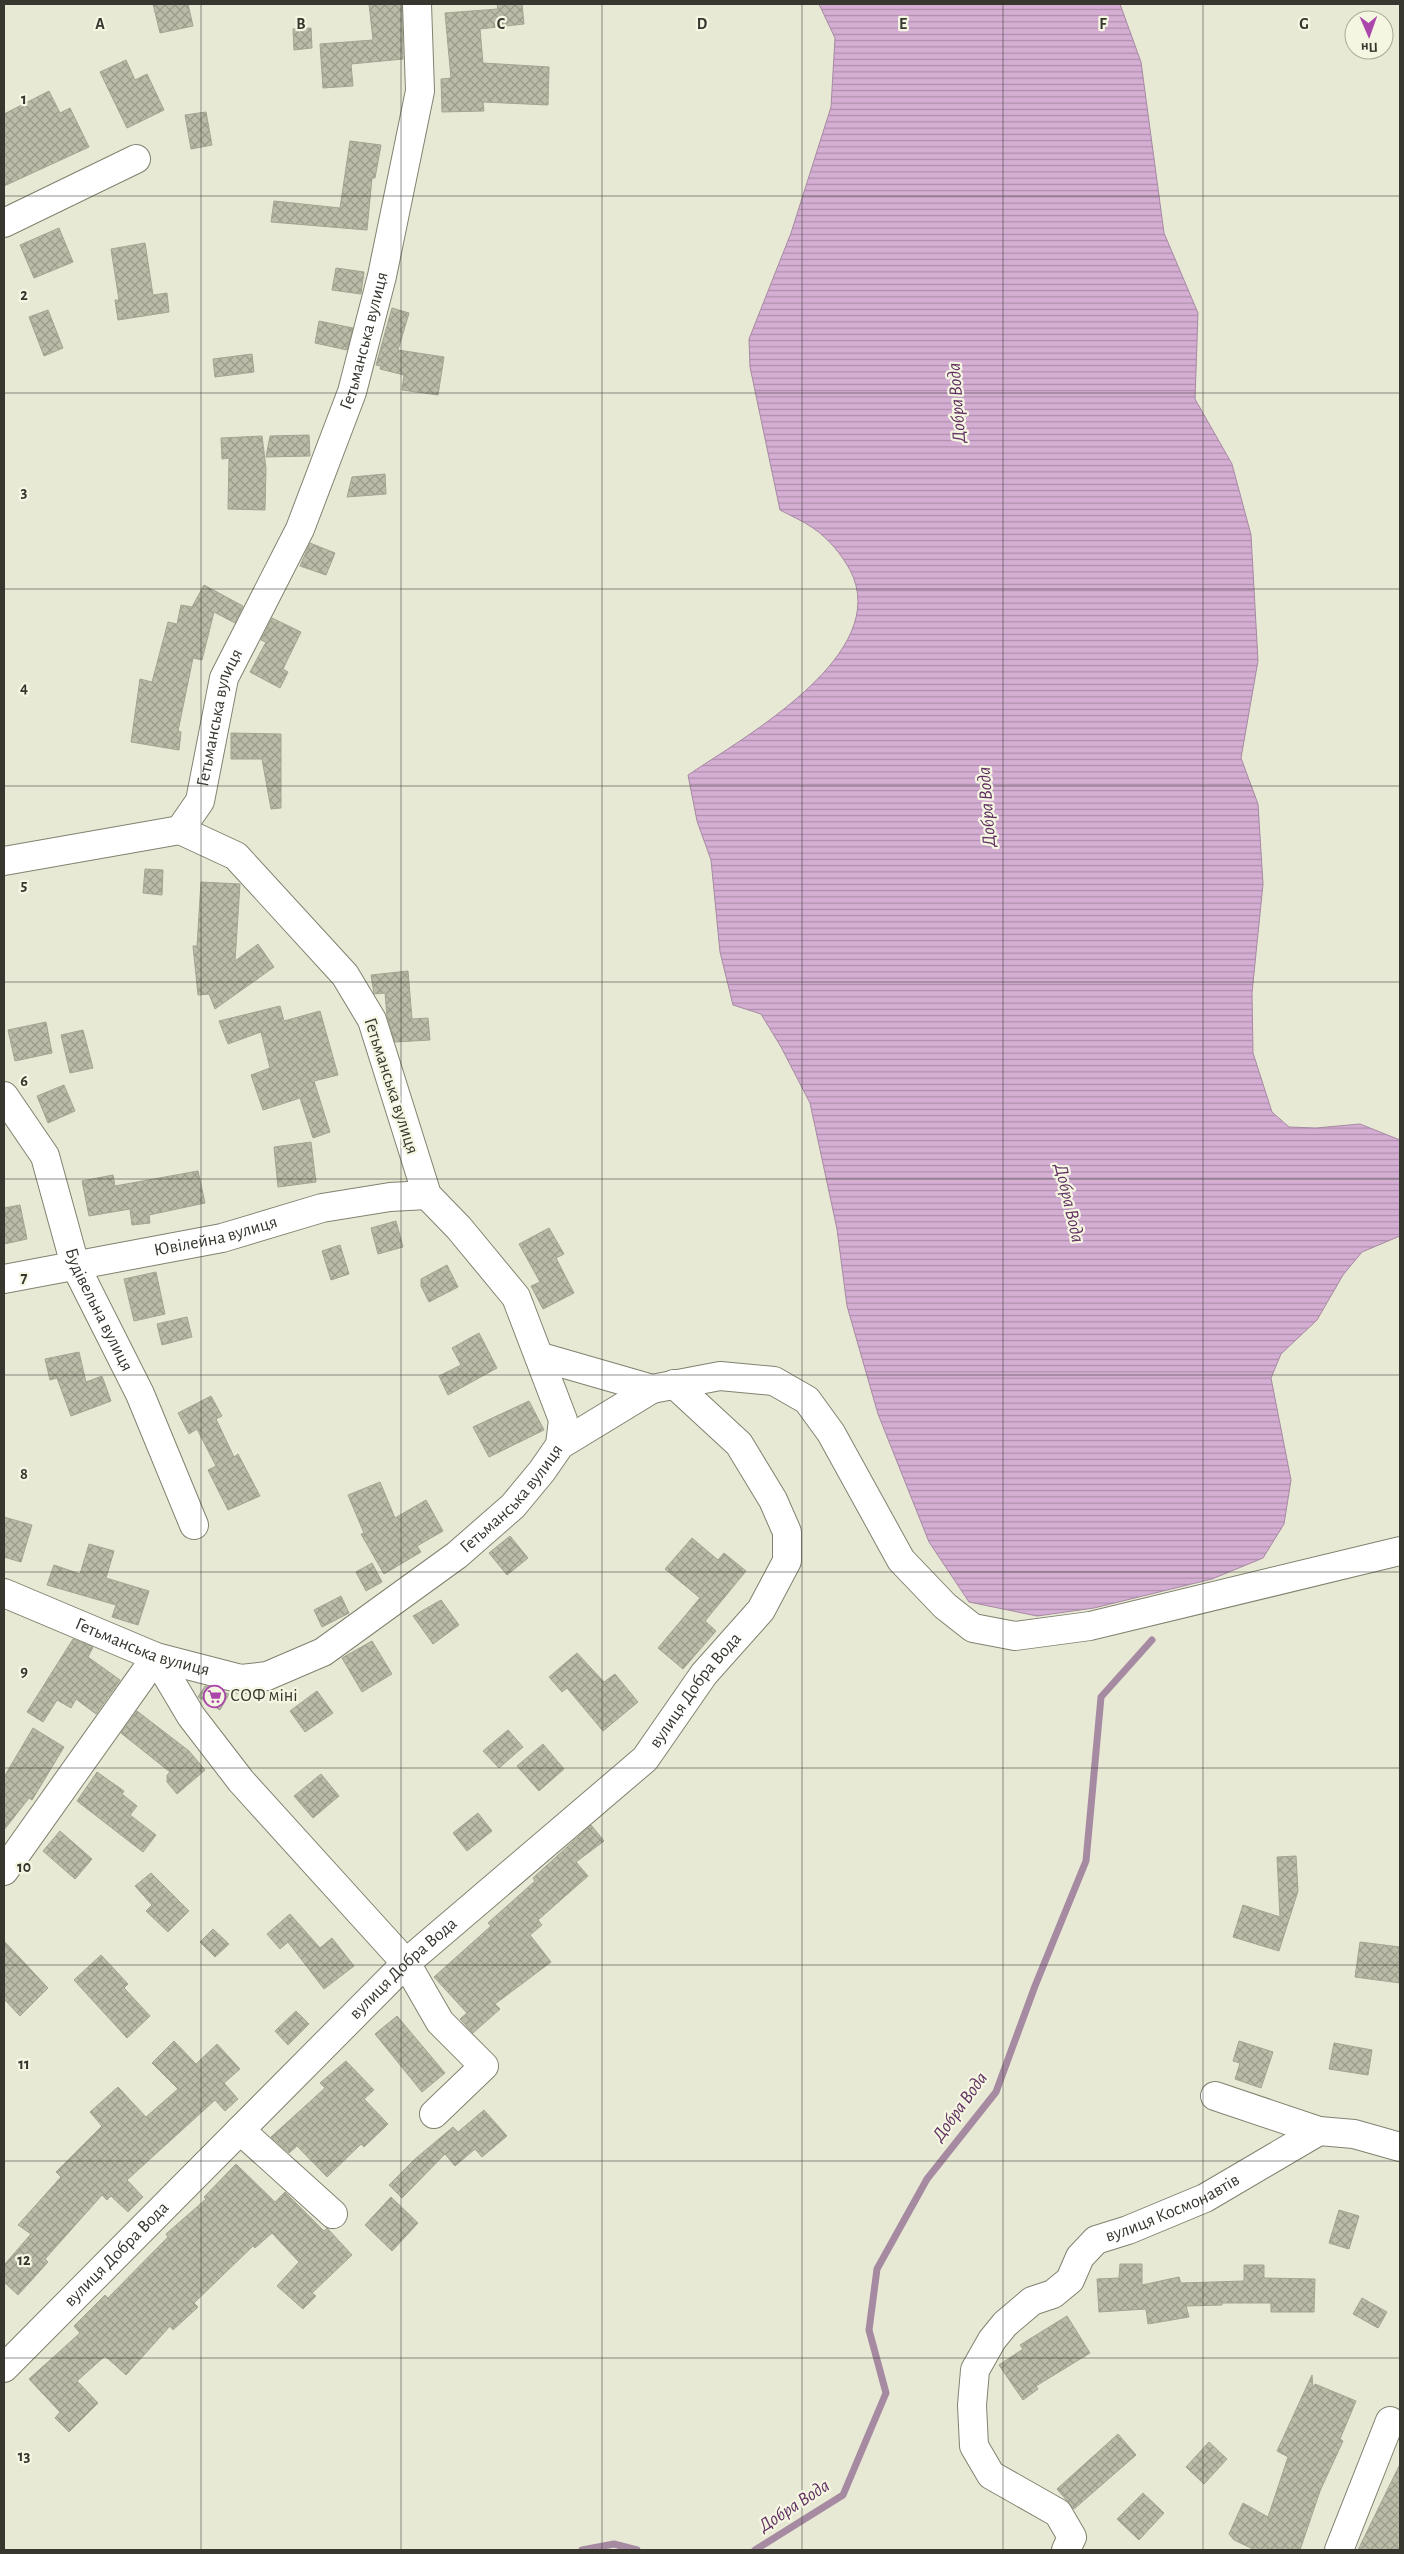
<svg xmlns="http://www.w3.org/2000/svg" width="1404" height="2554" viewBox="0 0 1404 2554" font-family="'Alegreya Sans',sans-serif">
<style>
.water{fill:url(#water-rules);stroke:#a68aa2}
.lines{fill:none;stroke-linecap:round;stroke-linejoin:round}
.stream{stroke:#a68aa2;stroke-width:7}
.building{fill:url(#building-cross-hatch);stroke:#a3a491}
.street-casing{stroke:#81826f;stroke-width:30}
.street{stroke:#fff;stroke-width:28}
.grid{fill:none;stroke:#37372f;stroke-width:1;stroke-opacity:0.55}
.labels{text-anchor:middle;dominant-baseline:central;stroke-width:4.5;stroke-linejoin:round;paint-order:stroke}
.street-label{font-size:18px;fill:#37372f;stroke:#f5f6e2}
.poi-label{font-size:18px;fill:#37372f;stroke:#f5f6e2;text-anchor:start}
.water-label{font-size:19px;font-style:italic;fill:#613061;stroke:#f5f6e2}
.grid-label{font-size:16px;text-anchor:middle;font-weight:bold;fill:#37372f;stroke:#f5f6e2;stroke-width:4.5;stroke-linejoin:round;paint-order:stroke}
</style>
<defs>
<pattern id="water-rules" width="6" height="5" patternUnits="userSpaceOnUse" patternTransform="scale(1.25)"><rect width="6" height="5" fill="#d5aed4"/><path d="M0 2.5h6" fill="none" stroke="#ae8eac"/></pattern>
<pattern id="building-cross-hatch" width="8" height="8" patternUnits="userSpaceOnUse" patternTransform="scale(1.25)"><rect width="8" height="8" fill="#bbbca8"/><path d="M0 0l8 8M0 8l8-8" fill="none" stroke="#999a89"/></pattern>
</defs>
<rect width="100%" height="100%" fill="#e8e9d5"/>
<path class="water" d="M819,4H1120L1141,62L1164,233L1198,313L1195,399L1232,464L1251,535L1258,661L1241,758L1258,804L1263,884L1252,993L1253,1053L1272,1112L1289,1127L1316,1128L1360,1124L1400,1140V1236L1362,1252L1343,1275L1317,1320L1281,1354L1271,1378L1291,1480L1284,1524L1263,1558L1212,1579L1094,1608L1037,1616L969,1602L929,1542L878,1414L847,1306L837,1229L810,1103L781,1047L761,1014L733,1005L720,952L711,860L697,821L688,775C744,737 894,654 850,570C841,554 829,539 813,528C803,521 791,516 780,510L750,367L749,339L791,233L831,107L835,38Z"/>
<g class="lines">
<g class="stream">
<polyline points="582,2550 614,2544 637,2550"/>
<polyline points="755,2550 843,2495 886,2393 869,2330 877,2269 927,2179 996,2092 1035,1986 1086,1861 1101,1697 1152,1640"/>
</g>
</g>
<g class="building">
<polygon points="153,4 188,4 193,26 160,33"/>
<polygon points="369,4 402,4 403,59 351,64 353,86 323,88 320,44 373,40"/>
<polygon points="497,4 522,4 524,24 480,29 483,63 549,67 548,105 483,102 484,111 442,112 441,79 451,78 445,13 498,9"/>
<polygon points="311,28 312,48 294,50 293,29"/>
<polygon points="126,60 135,80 147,74 164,110 127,128 100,72"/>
<polygon points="49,91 60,113 70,108 89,147 4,186 4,114"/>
<polygon points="206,112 212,145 191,149 185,115"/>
<polygon points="350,141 381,145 375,178 372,178 367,230 271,222 274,201 340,208"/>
<polygon points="59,228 73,262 34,278 20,245"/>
<polygon points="145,243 153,295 167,293 169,312 118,320 115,300 119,300 111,249"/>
<polygon points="336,268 364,272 361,294 332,290"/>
<polygon points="392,308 409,313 398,350 444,357 438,395 402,390 404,375 380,369 381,366 376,365"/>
<polygon points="48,310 63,348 44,356 29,317"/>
<polygon points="319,321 353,328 347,350 315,343"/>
<polygon points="252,354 254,372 215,377 213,359"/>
<polygon points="309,435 310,456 266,457 270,436"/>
<polygon points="262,436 266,468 265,510 228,509 229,458 222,459 221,438"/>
<polygon points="385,474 386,494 347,497 352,477"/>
<polygon points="310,543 335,553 326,575 300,566"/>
<polygon points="204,585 243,606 235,623 214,612 202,660 193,658 178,731 181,732 179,750 131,742 140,679 152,682 168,622 177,624 181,605 192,607"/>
<polygon points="272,618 301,632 283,669 288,672 280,688 250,672 266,642 261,640"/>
<polygon points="231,733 281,734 281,808 271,809 262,759 231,759"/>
<polygon points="145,869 163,870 162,895 143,893"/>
<polygon points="201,882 240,884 235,961 258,944 274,967 215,1009 209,994 198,995 193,946 197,946"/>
<polygon points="408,971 412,1019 428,1018 430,1040 395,1042 387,1016 385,993 374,994 371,975"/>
<polygon points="280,1006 284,1021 320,1011 338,1075 314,1081 330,1132 313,1138 300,1098 263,1110 251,1075 270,1068 261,1032 228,1044 219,1021"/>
<polygon points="46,1022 52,1053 15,1061 8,1030"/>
<polygon points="83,1030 93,1068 70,1073 61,1035"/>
<polygon points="64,1085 75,1111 48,1123 37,1096"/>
<polygon points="311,1142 316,1182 278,1187 274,1147"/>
<polygon points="198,1171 205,1203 149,1215 150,1223 132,1225 130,1209 89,1216 82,1181 113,1175 115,1186"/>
<polygon points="20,1205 27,1239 4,1244 4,1208"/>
<polygon points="396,1221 403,1247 378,1254 371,1228"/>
<polygon points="549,1228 564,1254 556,1258 574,1293 543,1309 531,1286 540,1282 519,1244"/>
<polygon points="340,1245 349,1274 331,1280 322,1251"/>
<polygon points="447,1265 458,1287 429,1302 421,1286 421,1279"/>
<polygon points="156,1272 165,1314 134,1321 124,1279"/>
<polygon points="187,1317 192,1337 162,1345 157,1324"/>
<polygon points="479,1333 497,1368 448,1395 439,1376 461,1365 452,1348"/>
<polygon points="79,1352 86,1382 102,1376 111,1401 71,1416 57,1378 50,1380 45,1359"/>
<polygon points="211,1396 222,1416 216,1419 234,1457 238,1454 260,1496 228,1510 208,1470 216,1466 197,1429 189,1434 178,1413"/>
<polygon points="529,1401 544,1430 489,1457 473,1427"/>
<polygon points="380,1482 395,1518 426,1500 443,1531 417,1546 421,1552 384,1574 361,1534 364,1533 348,1495"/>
<polygon points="4,1517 32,1525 21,1562 4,1557"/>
<polygon points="510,1536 528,1558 507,1575 489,1553"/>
<polygon points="692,1538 718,1560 724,1553 746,1571 705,1621 716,1631 683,1669 658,1648 700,1598 665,1569"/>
<polygon points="89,1544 114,1551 106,1578 149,1591 138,1625 112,1617 116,1605 47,1585 54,1565 80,1574"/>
<polygon points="372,1563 382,1582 366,1591 356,1572"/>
<polygon points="341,1596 349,1613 322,1627 314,1610"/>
<polygon points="441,1600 459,1625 433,1644 413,1616"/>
<polygon points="73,1639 93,1647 88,1657 120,1680 96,1714 76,1699 71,1708 57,1700 43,1722 27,1712"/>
<polygon points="372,1641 392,1674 362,1692 342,1658"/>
<polygon points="577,1653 604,1682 615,1674 638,1702 603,1731 567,1688 562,1692 549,1677"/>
<polygon points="205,1686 229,1694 220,1710 198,1697"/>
<polygon points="317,1691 333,1713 305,1732 290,1711"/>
<polygon points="137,1711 189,1751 205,1770 177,1794 167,1782 167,1775 170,1772 121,1733"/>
<polygon points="33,1728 64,1747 32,1800 29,1798 4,1830 4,1777"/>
<polygon points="508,1730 523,1747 499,1768 483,1751"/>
<polygon points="543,1744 564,1769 539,1791 517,1766"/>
<polygon points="97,1772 124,1791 122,1794 137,1806 130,1815 156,1835 143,1852 77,1801"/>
<polygon points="321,1774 339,1796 313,1818 294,1796"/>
<polygon points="478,1813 492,1831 467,1851 453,1833"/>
<polygon points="591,1825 604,1841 576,1862 588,1876 538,1920 542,1925 530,1935 551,1962 495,2004 500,2009 473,2033 460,2019 467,2013 434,1977 491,1926 488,1923 535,1881 533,1878"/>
<polygon points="60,1831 92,1859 75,1879 43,1851"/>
<polygon points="1296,1856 1298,1891 1279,1951 1233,1937 1243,1905 1280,1917 1277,1857"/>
<polygon points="151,1873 189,1911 168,1932 146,1911 152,1905 135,1886"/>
<polygon points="290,1914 320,1948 332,1938 354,1966 324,1989 288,1942 280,1949 267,1934"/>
<polygon points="213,1929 229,1944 215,1957 200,1942"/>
<polygon points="4,1941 48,1988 20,2016 4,1999"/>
<polygon points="1360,1942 1400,1947 1400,1983 1355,1977"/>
<polygon points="101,1955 128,1984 124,1988 150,2016 127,2038 74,1980"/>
<polygon points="296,2011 309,2024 288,2045 275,2031"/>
<polygon points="397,2016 445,2073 422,2092 375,2034"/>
<polygon points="174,2041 196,2064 217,2044 240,2069 224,2083 238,2099 225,2111 215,2100 127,2180 143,2197 128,2212 111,2196 107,2200 102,2195 45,2259 48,2262 18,2295 4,2282 4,2265 31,2234 18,2225 61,2177 56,2172 102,2126 90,2112 118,2087 146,2117 178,2089 152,2063"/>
<polygon points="1239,2041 1273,2052 1261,2088 1235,2079 1240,2063 1233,2061"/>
<polygon points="1334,2043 1372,2050 1368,2075 1329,2069"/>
<polygon points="346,2061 374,2090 364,2099 388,2124 364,2147 361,2144 327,2177 297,2146 289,2153 271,2137 325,2088 320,2083"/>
<polygon points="484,2110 507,2136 482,2157 475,2149 455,2166 445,2154 402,2198 389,2185 415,2159 453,2127 458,2132"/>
<polygon points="236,2164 275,2202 285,2192 324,2231 327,2228 352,2255 312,2293 316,2296 303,2309 277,2286 299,2262 272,2233 255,2248 253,2246 194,2303 198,2307 173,2330 170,2326 126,2375 105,2356 77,2381 98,2403 69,2432 55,2418 60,2412 29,2379 80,2333 74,2326 105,2295 108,2298 168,2237 166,2234 206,2199 204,2197"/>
<polygon points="391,2197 418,2223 392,2251 365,2225"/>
<polygon points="1339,2210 1359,2216 1349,2249 1329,2243"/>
<polygon points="1120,2264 1142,2264 1142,2285 1179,2277 1181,2283 1244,2281 1244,2265 1264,2265 1264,2278 1315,2279 1314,2312 1271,2312 1271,2303 1222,2303 1222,2305 1186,2306 1189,2317 1148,2324 1146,2309 1099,2312 1097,2279 1119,2278"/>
<polygon points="1362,2298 1387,2312 1378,2328 1353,2314"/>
<polygon points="1067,2316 1090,2353 1036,2386 1038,2389 1023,2400 999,2365 1023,2349 1020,2345"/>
<polygon points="1312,2375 1313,2388 1315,2384 1356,2401 1340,2439 1343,2441 1320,2491 1300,2550 1255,2550 1234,2540 1229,2534 1243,2503 1268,2517 1288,2457 1277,2451"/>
<polygon points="1118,2434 1136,2455 1074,2509 1057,2489"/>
<polygon points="1209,2442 1227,2459 1204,2484 1186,2467"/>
<polygon points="1400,2464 1400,2550 1358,2550"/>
<polygon points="1143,2493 1164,2513 1139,2540 1117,2519"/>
</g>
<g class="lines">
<defs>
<g id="street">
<polyline points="4,223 136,159"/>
<polyline points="4,861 180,830"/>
<path id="s1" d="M4,1096L45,1156L75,1265L140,1394L194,1525"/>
<path id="s2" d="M4,1279L222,1238L322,1208L390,1197L427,1195"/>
<polyline points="541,1357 652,1389 720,1376 774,1381 807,1400 831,1433 901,1560 945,1606 973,1628 1015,1636 1090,1626 1400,1551"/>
<polyline points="560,1445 652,1389"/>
<path id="s3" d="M4,1593L156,1657L241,1679L267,1676L323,1652L457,1555L513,1506L542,1471L560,1445L563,1420L516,1297L459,1228L427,1195L372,1020L345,975L236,856L180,830L200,801L224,678L300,529L352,392L382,276L420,91L417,4"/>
<polyline points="4,1871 156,1657 191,1716 241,1781 406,1963 440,2022 484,2066 434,2114"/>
<polyline points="1215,2096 1319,2131 1354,2134 1400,2147"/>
<polyline points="240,2130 333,2214"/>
<path id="s4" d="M4,2368L406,1963L645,1759L704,1674L761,1610L787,1561V1532L773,1500L739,1444L674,1384"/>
<path id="s5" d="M1066,2550L1072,2537L1058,2513L991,2475L974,2446L972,2405L975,2370L992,2340L1005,2324L1032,2301L1053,2294L1070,2280L1080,2257L1096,2240L1128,2230L1205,2198L1319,2131"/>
<polyline points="1339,2550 1390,2421"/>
</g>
</defs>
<use href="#street" class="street-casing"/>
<use href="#street" class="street"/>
</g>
<path class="grid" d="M201,4V2550M401,4V2550M602,4V2550M802,4V2550M1003,4V2550M1203,4V2550M4,196H1400M4,393H1400M4,589H1400M4,786H1400M4,982H1400M4,1179H1400M4,1375H1400M4,1572H1400M4,1768H1400M4,1965H1400M4,2161H1400M4,2358H1400"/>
<defs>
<symbol id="supermarket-ring" viewBox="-11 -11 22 22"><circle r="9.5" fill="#f5f6e2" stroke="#ab46ab" stroke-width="1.5"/><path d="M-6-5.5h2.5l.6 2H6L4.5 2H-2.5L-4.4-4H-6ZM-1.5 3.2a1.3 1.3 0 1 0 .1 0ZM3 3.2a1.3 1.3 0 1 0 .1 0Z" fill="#ab46ab"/></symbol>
</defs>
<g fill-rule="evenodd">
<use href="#supermarket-ring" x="202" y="1684" width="25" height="25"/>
</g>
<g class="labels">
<g class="street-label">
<text stroke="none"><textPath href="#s3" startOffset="1935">Гетьманська вулиця</textPath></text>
<text stroke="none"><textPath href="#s3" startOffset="1529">Гетьманська вулиця</textPath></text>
<text transform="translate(391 1086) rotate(72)">Гетьманська вулиця</text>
<text stroke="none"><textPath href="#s2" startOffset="216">Ювілейна вулиця</textPath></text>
<text stroke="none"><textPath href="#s1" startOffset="236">Будівельна вулиця</textPath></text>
<text stroke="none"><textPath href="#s3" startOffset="584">Гетьманська вулиця</textPath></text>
<text stroke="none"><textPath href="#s3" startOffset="149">Гетьманська вулиця</textPath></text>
<text stroke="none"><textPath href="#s4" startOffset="970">вулиця Добра Вода</textPath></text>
<text stroke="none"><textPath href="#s4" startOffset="565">вулиця Добра Вода</textPath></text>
<text stroke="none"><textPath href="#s5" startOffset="495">вулиця Космонавтів</textPath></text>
<text stroke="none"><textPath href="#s4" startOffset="160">вулиця Добра Вода</textPath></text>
</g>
<g class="poi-label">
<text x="230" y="1696">СОФ міні</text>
</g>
<g class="water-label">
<text transform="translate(957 403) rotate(-94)">Добра Вода</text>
<text transform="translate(987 807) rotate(-94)">Добра Вода</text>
<text transform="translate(1069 1203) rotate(77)">Добра Вода</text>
<text transform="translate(960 2107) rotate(-54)">Добра Вода</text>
<text transform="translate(794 2506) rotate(-33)">Добра Вода</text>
</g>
</g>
<g class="grid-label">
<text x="100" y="29">A</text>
<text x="301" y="29">B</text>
<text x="501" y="29">C</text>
<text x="702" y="29">D</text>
<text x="903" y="29">E</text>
<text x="1103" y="29">F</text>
<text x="1304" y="29">G</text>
<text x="24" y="104">1</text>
<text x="24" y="300">2</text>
<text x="24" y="497">3</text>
<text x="24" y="693">4</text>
<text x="24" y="890">5</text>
<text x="24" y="1086">6</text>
<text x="24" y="1283">7</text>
<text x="24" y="1479">8</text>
<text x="24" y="1676">9</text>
<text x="24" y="1872">10</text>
<text x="24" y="2069">11</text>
<text x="24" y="2265">12</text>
<text x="24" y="2461">13</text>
</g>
<rect width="1404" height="2554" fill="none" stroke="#37372f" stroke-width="10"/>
<g transform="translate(1369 35) rotate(178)"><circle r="24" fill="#f5f6e2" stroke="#a9aa9a"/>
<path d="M0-4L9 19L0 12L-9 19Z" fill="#ab46ab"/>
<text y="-8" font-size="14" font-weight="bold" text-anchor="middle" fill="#37372f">Пн</text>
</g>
</svg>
